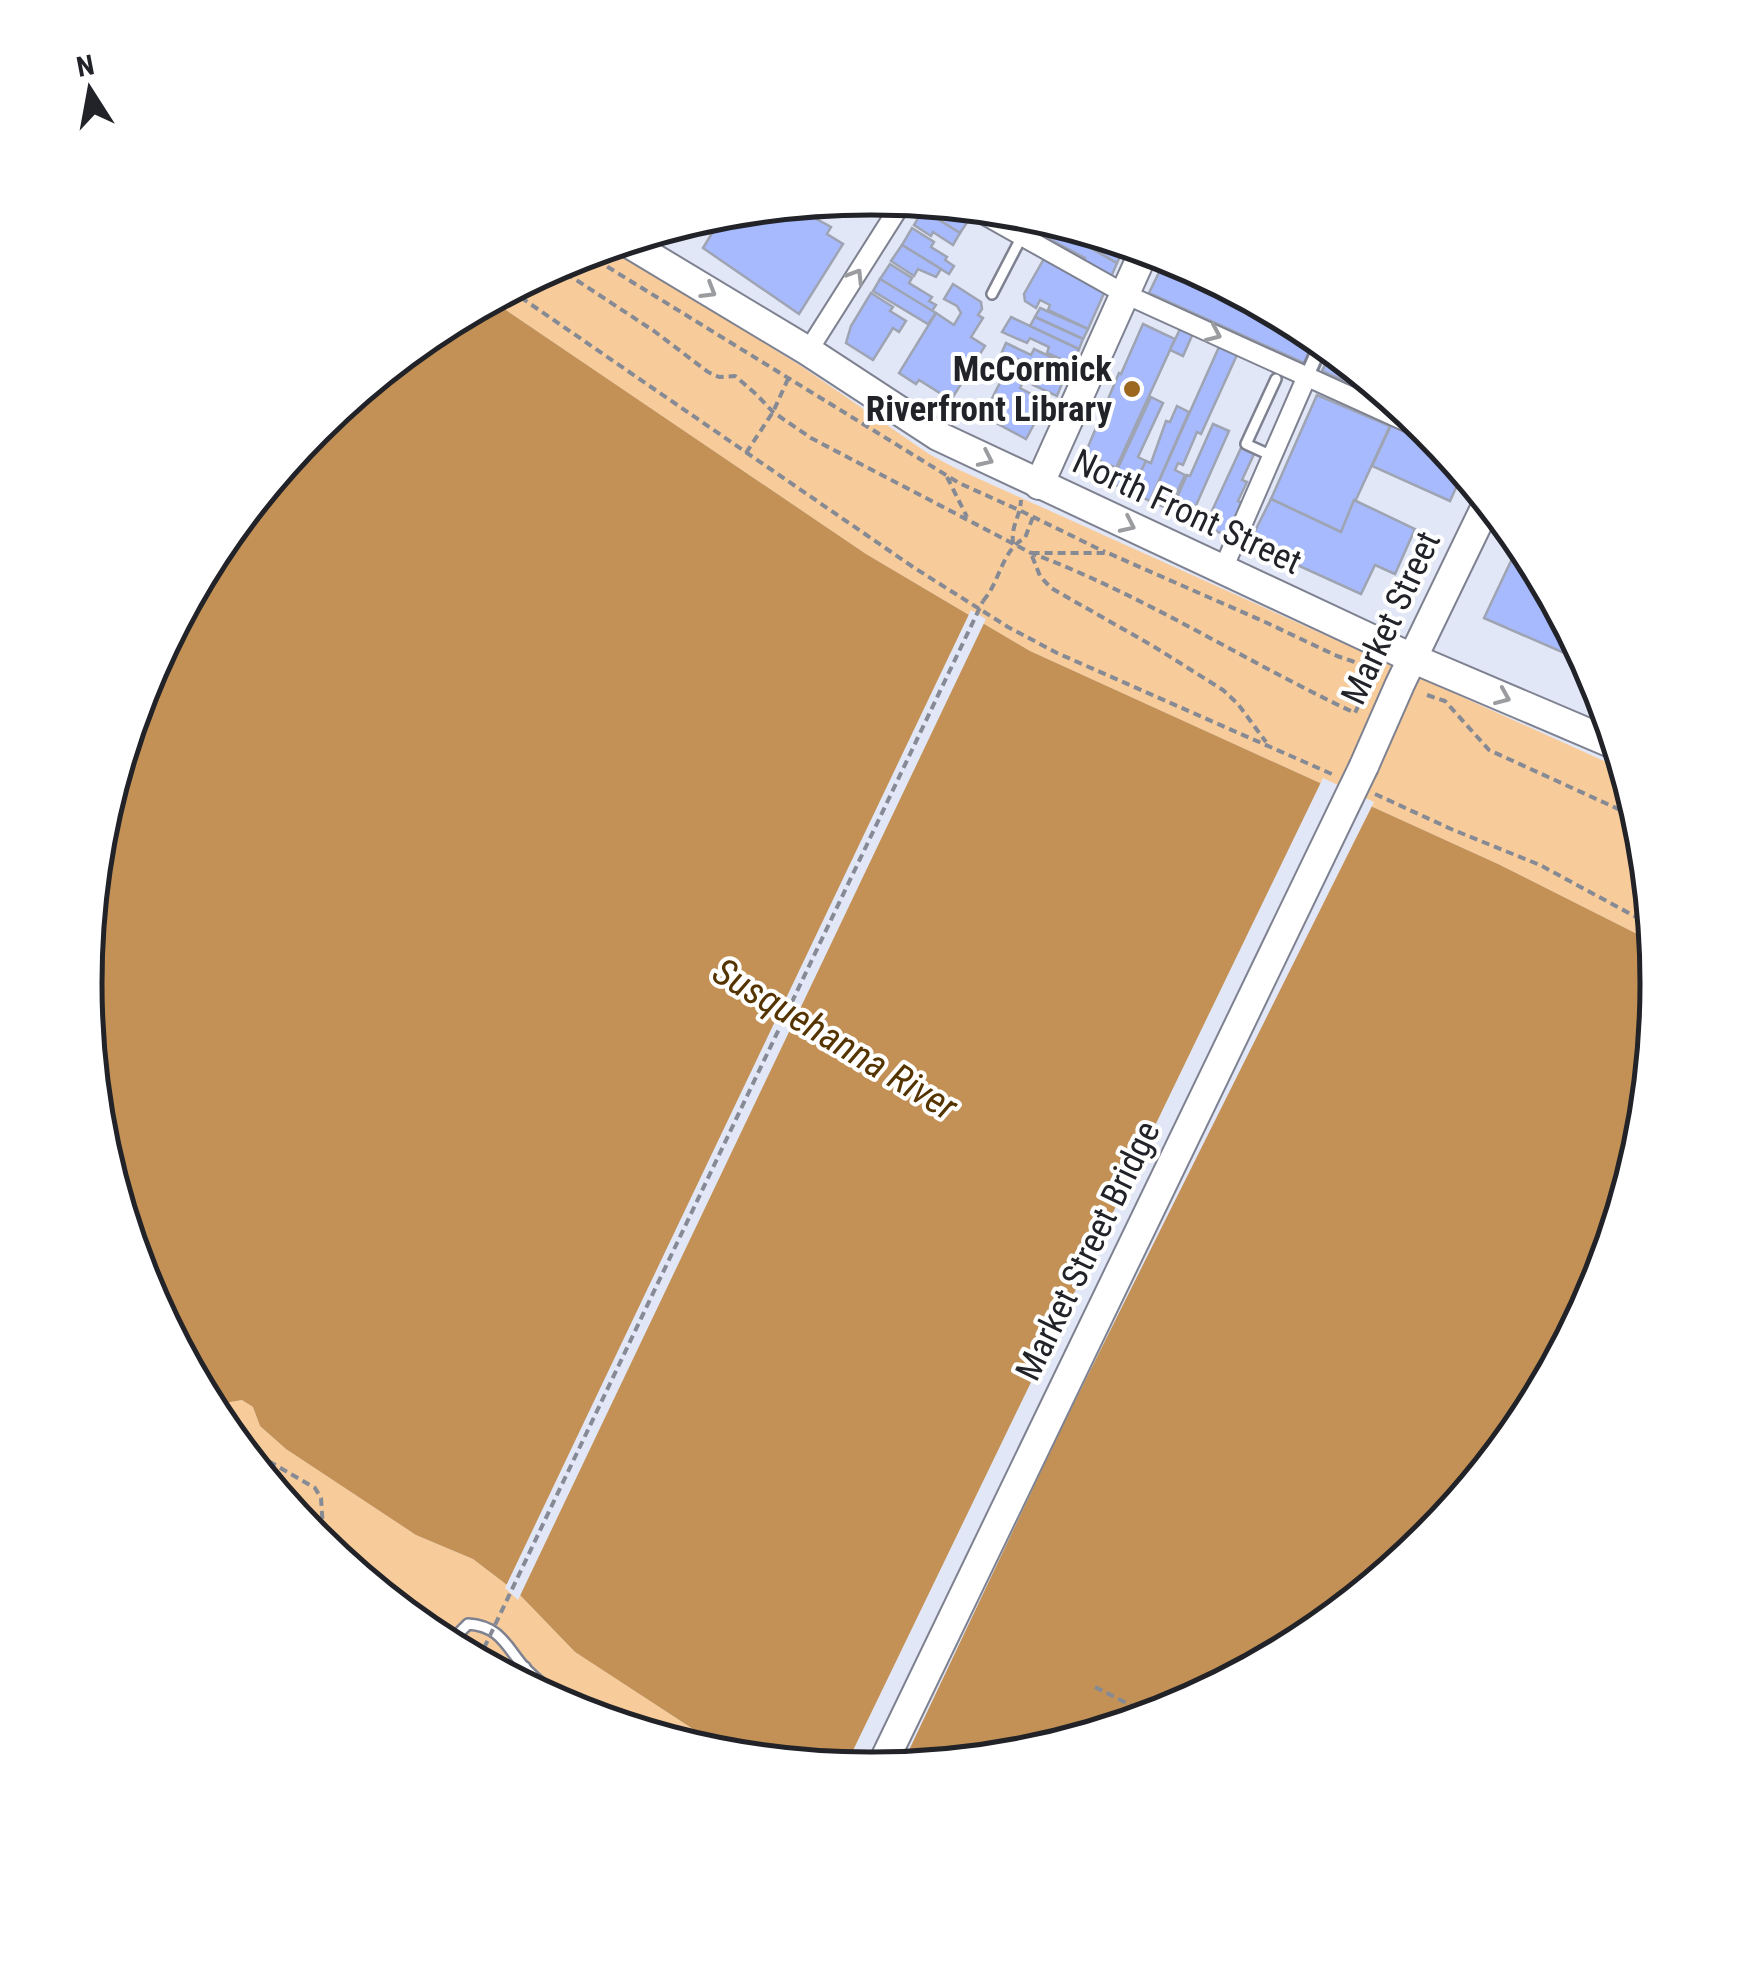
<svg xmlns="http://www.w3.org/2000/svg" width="1742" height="1967" viewBox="0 0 1742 1967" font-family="'Roboto Condensed',sans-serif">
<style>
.green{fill:#f8cc9a}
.water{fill:#c39155}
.pier{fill:#e2e7f7}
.building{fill:#a7bafd;stroke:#9fa4b3;stroke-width:2.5}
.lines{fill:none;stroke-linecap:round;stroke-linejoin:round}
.service-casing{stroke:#7e8290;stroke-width:14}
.pedestrian-casing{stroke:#7e8290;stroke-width:18}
.minor-casing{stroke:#7e8290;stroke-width:22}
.primary-casing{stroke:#7e8290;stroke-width:32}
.path{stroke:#868a95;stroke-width:4;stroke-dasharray:8 5;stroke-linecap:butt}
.service{stroke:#fff;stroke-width:9}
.pedestrian{stroke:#fff;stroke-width:12}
.minor{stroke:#fff;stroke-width:18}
.primary{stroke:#fff;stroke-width:28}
.primary-bridge-casing{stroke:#7e8290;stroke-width:32;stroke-linecap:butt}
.path-bridge{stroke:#868a95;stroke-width:4;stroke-dasharray:8 5;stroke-linecap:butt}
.primary-bridge{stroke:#fff;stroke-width:28}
.oneway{stroke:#9b9c9f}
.poi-dot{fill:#9c681f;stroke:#fff;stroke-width:4}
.labels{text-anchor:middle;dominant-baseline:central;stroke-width:8;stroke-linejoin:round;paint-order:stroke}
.poi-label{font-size:35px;font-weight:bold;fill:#212329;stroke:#fff;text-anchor:end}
.street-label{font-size:35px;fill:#212329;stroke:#fff}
.water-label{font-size:38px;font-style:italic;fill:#553400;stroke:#fff}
.rim{fill:none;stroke:#212329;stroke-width:5}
</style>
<rect width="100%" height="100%" fill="#e2e7f7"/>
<g class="green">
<polygon points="609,246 801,366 929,454 955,468 1624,770 1642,831 1653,942 1498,864 1030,651 866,554 491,300 571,257"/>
<polygon points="200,1387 224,1403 242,1400 253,1407 260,1426 286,1449 416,1535 473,1559 520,1595 575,1652 716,1744 742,1757 717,1754 570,1709 434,1637 315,1539 217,1420"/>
</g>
<polygon class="water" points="491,300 866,554 1030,651 1498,864 1653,942 1657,984 1642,1137 1597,1285 1524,1421 1426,1540 1307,1637 1171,1710 1024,1755 870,1769 742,1757 716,1744 575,1652 520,1595 473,1559 416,1535 286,1449 260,1426 253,1407 242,1400 225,1403 200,1387 145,1284 100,1136 85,983 100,830 145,682 218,546 316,427 435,330"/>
<g class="pier">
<polygon points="971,610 986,619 518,1600 505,1588"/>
<polygon points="1323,778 1374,802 1064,1423 901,1767 870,1769 845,1767"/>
</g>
<g class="building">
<polygon points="819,203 811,216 831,227 827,234 843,244 799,314 703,248 725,212"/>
<polygon points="928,203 950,205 948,209 968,221 960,233 923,210"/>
<polygon points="923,210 960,233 953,245 933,232 931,236 914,225"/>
<polygon points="1049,224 1117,263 1111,277 1084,262 1085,258 1042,235"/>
<polygon points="1067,225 1095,239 1096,237 1122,252 1117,263 1063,232"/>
<polygon points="912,228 934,242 931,247 947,257 945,260 954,266 949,274 902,245"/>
<polygon points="902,245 941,269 936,277 918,269 914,276 891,261"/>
<polygon points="1167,256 1308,330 1318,338 1306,364 1149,293"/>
<polygon points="1045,257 1105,291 1088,329 1048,310 1050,305 1040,300 1036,308 1025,301 1024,294"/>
<polygon points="890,264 912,278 909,283 932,297 929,301 936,305 932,311 880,279"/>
<polygon points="880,279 936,313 928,324 873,291"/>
<polygon points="953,284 981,302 982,309 978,315 983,318 971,337 985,346 951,400 919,380 916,384 899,373 936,313 954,325 961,313 957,306 944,299"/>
<polygon points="871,293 893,307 890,311 906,321 899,332 893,328 873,360 846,343 851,326"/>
<polygon points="1040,308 1088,329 1083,339 1035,317"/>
<polygon points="1011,317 1079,349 1072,364 1047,353 1049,347 1030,338 1027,343 1002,332"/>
<polygon points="1035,317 1083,339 1079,349 1030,326"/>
<polygon points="1143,324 1175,339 1116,468 1085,454 1119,373 1121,374"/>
<polygon points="1182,325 1194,331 1183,356 1170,350"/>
<polygon points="1006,343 1031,355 1034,349 1070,366 1063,381 1002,352"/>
<polygon points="1219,347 1237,355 1201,434 1197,432 1183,465 1178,463 1175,470 1185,475 1169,509 1150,501"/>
<polygon points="1332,350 1401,406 1322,371"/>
<polygon points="1016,359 1063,381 1057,396 1033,385 1035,381 1011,370"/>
<polygon points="1005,373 1023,382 1020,388 1046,402 1026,439 983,416"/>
<polygon points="1317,395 1390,426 1341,532 1271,499"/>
<polygon points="1151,397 1163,403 1138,457 1146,461 1131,492 1111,483"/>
<polygon points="1177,406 1189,412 1150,501 1131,492 1146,461 1151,463 1166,421 1170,422"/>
<polygon points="1393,421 1438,442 1463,472 1450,501 1372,466"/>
<polygon points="1213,424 1229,431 1190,519 1171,511 1187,475 1190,476"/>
<polygon points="1241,448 1254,454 1242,480 1247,482 1238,501 1245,504 1229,537 1205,526"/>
<polygon points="1271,499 1341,532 1354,500 1415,529 1395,574 1375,565 1361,594 1249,543"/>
<polygon points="1520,542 1525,547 1587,663 1484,618"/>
</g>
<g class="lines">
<defs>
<g id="service">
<polyline points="992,294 1033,215"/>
<polyline points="1272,456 1246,444 1276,379"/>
<path d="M441,1640L453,1639L468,1624C500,1626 506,1646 524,1667C537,1681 554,1692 565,1707"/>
<polyline points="480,1661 483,1655"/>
<polyline points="518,1682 525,1667"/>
</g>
<polyline id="pedestrian" points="1307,376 1322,342"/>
<g id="minor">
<polyline points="970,207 1125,294 1431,433"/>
<polyline points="645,252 657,231"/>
<polyline points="808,351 903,201"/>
<polyline points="1223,569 1307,376"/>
</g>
<g id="primary">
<polyline points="625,241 808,351 938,436 1414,659 1616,745"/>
<polyline points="1039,485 1145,249"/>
<polyline points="1364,766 1400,684 1488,502"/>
</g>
</defs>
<use href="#service" class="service-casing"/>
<use href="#pedestrian" class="pedestrian-casing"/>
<use href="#minor" class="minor-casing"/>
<use href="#primary" class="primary-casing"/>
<g class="path">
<polyline points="585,253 959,483 1021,511 1105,552"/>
<path d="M555,266L654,331L708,372L719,377L735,376L757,395L773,412L811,438L1031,553C1144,595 1246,662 1355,713L1373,673L1352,661L1337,656L1265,622L1108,553H1031"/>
<polyline points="510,290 913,567 1008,627 1057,653 1334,775"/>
<polyline points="746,453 773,412 788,379"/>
<polyline points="947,477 967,517"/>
<path d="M1013,544C1011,524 1020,518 1021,500"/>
<polyline points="1032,556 1040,576 1051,588 1153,646 1223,690 1238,704 1266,742"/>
<path d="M983,601C1000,582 1002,549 1025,538L1033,517"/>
<polyline points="1427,695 1445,701 1489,750 1638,818"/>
<polyline points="1375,794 1451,829 1540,865 1651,925"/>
<polyline points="218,1421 243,1438 265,1459 315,1488 321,1498 324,1544"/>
<polyline points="313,1537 324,1544 328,1550"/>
<polyline points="1095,1687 1152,1716"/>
</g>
<use href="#service" class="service"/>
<use href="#pedestrian" class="pedestrian"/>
<use href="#minor" class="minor"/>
<use href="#primary" class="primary"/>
<defs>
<polyline id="primary-bridge" points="880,1769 1364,766"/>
</defs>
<use href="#primary-bridge" class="primary-bridge-casing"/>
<polyline class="path-bridge" points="484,1648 983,601"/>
<use href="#primary-bridge" class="primary-bridge"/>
</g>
<defs><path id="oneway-chevron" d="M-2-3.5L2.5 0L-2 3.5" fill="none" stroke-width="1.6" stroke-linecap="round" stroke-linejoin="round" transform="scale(2.5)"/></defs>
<g class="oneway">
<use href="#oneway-chevron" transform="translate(856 276) rotate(-58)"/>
<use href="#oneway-chevron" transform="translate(709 291) rotate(31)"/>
<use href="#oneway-chevron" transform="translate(1214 334) rotate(24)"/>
<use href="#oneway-chevron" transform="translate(986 459) rotate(25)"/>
<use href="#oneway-chevron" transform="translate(1128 525) rotate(25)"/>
<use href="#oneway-chevron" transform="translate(1503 697) rotate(23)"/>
</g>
<circle class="poi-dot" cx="1132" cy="389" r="10"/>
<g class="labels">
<g class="poi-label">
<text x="1112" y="369">McCormick<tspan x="1112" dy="40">Riverfront Library</tspan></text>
</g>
<g class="street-label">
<text transform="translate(1187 512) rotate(25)">North Front Street</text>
<text transform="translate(1391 618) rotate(-65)">Market Street</text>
<text transform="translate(1088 1251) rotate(-64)">Market Street Bridge</text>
</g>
<g class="water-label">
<text transform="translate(835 1039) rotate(31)">Susquehanna River</text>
</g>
</g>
<path d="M0 0H1742V1967H0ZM870 215H872A768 768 0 0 1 1640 983V984A768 768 0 0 1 872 1752H870A768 768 0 0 1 102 984V983A768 768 0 0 1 870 215Z" fill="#fff" fill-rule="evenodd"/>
<path class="rim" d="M870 215H872A768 768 0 0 1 1640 983V984A768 768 0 0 1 872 1752H870A768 768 0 0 1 102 984V983A768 768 0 0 1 870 215Z"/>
<g transform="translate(90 90) rotate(349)" stroke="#ffffff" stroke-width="8" paint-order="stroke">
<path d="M0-8L18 38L0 25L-18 38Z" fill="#212329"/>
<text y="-15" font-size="28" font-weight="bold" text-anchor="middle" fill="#212329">N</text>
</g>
</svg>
